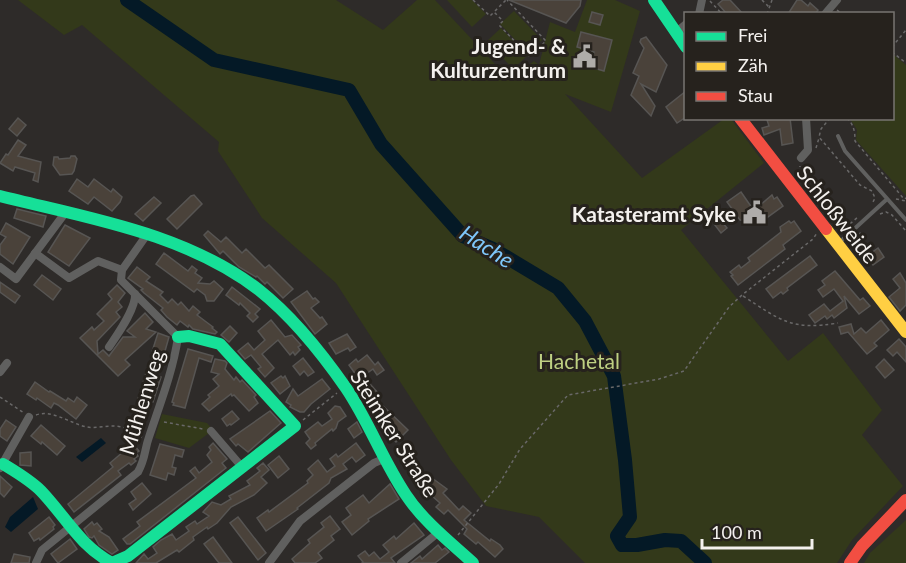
<svg xmlns="http://www.w3.org/2000/svg" width="906" height="563" viewBox="0 0 906 563" font-family="Lato,sans-serif">
<style>
.green{fill:#33391a}
.water{fill:#041926}
.lines{fill:none;stroke-linecap:round;stroke-linejoin:round}
.river{stroke:#041926;stroke-width:14}
.building{fill:#4a423a;stroke:#575553;stroke-width:1.5}
.path{stroke:#696868;stroke-width:1.5;stroke-dasharray:3 3;stroke-linecap:butt}
.lane{stroke:#60605f;stroke-width:4}
.street{stroke:#60605f;stroke-width:8}
.fast{stroke:#16e098;stroke-width:12}
.slow{stroke:#ffcf43;stroke-width:12}
.jam{stroke:#f24e42;stroke-width:12}
.labels{text-anchor:middle;dominant-baseline:central;stroke-width:6;stroke-linejoin:round;paint-order:stroke}
.poi-label{font-size:21px;font-weight:bold;fill:#f4f1ee;stroke:#26221d;text-anchor:end}
.street-label{font-size:21px;fill:#f4f1ee;stroke:#26221d}
.park-label{font-size:21px;fill:#bed082;stroke:#26221d}
.water-label{font-size:22px;font-style:italic;fill:#7fc7fb;stroke:#26221d}
</style>
<rect width="100%" height="100%" fill="#2e2b29"/>
<g class="green">
<polygon points="18,0 336,0 383,30 417,0 435,0 509,79 534,61 539,65 550,22 575,32 587,0 615,0 640,11 611,112 565,94 642,178 724,119 731,119 764,163 681,230 788,361 823,333 882,410 862,435 903,486 852,540 837,563 585,563 539,517 486,506 451,460 336,283 262,218 218,151 219,142 82,25 64,35"/>
<polygon points="447,0 472,0 486,14 472,27"/>
<polygon points="514,11 542,40 528,53 500,24"/>
<polygon points="501,28 527,56 513,69 487,41"/>
<polygon points="894,55 906,65 906,196 856,140 857,130 850,119 892,118"/>
<polygon points="162,414 207,423 213,430 189,448 155,438"/>
<polygon points="906,520 906,563 864,563 870,553"/>
</g>
<g class="water">
<polygon points="101,438 106,443 82,462 76,457"/>
<polygon points="33,497 38,509 11,532 5,527 10,517"/>
</g>
<g class="lines">
<polyline class="river" points="127,0 214,60 349,90 381,144 463,236 493,249 558,288 585,321 614,376 625,460 630,517 617,536 622,545 637,545 665,540 681,541 705,563"/>
</g>
<g class="building">
<polygon points="509,0 581,0 580,6 566,23"/>
<polygon points="723,0 730,0 743,14 727,14 718,4"/>
<polygon points="797,0 801,0 808,6 810,3 818,10 815,14 788,14"/>
<polygon points="592,12 603,15 600,25 589,22"/>
<polygon points="581,32 612,40 604,71 590,67 594,52 577,47"/>
<polygon points="646,37 667,65 656,92 641,84 655,106 651,116 631,95 639,76 633,73 644,48 640,42 641,39"/>
<polygon points="686,91 686,117 677,123 666,107"/>
<polygon points="18,118 26,125 17,136 9,129"/>
<polygon points="771,118 790,118 793,143 782,145 780,129 764,135 762,128 769,126 767,120"/>
<polygon points="18,140 26,145 18,156 41,162 38,182 33,180 35,173 15,167 13,171 0,163 6,154 8,155"/>
<polygon points="71,156 75,156 77,159 74,171 72,174 60,175 53,165 54,157 58,157 59,159 70,158"/>
<polygon points="77,179 88,187 94,179 111,192 113,189 122,197 120,202 112,211 94,197 88,204 69,191"/>
<polygon points="741,192 750,205 758,207 772,195 774,199 777,197 783,206 761,222 740,220 727,202"/>
<polygon points="194,195 202,204 177,229 167,219 191,196"/>
<polygon points="154,197 161,203 143,221 135,214"/>
<polygon points="17,209 46,216 43,227 14,218"/>
<polygon points="717,216 727,228 721,233 711,220"/>
<polygon points="789,221 791,223 794,221 801,231 783,245 785,249 738,285 731,276 733,275 730,272 739,265 741,268 750,261 748,258 781,232 780,227"/>
<polygon points="6,223 30,237 13,264 0,254 0,245 6,237 0,234"/>
<polygon points="65,225 90,238 69,266 48,252"/>
<polygon points="208,231 221,242 226,237 242,253 246,249 265,268 269,265 293,289 283,298 267,282 265,284 257,276 256,277 239,267 223,251 220,254 204,235"/>
<polygon points="878,248 884,257 873,265 867,256"/>
<polygon points="164,253 188,271 192,266 197,270 195,273 202,278 198,283 210,284 214,281 223,289 214,301 207,301 205,295 197,289 194,292 156,264"/>
<polygon points="810,256 817,265 787,288 788,290 783,294 781,292 773,298 766,289"/>
<polygon points="137,267 150,277 146,281 163,292 160,295 168,303 172,299 178,305 181,302 189,311 193,306 200,312 197,315 213,327 212,328 217,332 215,334 193,329 189,325 188,327 180,321 177,325 167,317 161,310 163,308 144,293 141,290 143,289 128,278"/>
<polygon points="835,271 860,300 863,298 870,306 859,314 844,296 847,308 834,318 832,315 827,319 825,316 815,323 809,315 824,304 830,311 843,301 834,289 823,297 818,290 825,285 822,281"/>
<polygon points="900,273 906,283 906,305 900,311 889,297 900,288 893,279"/>
<polygon points="42,275 61,289 53,300 34,285"/>
<polygon points="0,282 20,296 15,303 0,292"/>
<polygon points="117,285 125,293 118,302 122,307 116,312 120,317 97,341 98,354 103,350 109,356 123,337 135,337 127,331 145,313 153,322 146,329 156,332 125,360 130,365 118,376 80,338 92,327 94,330 104,321 97,314 112,299 108,294"/>
<polygon points="232,287 260,309 255,314 258,317 253,322 247,316 250,313 240,303 239,305 226,295"/>
<polygon points="307,291 313,299 315,298 319,302 311,308 320,318 322,317 327,324 315,334 291,302"/>
<polygon points="271,320 285,337 292,335 301,345 298,347 300,350 295,355 293,352 290,355 278,340 262,354 274,368 265,377 258,369 261,367 251,355 245,359 238,351 248,343 254,350 265,340 258,331"/>
<polygon points="881,320 889,330 874,343 877,346 867,354 848,332 841,334 839,327 851,324 854,334 861,328 866,333"/>
<polygon points="230,326 237,333 229,342 221,335"/>
<polygon points="158,333 169,337 163,358 151,355"/>
<polygon points="347,334 356,347 350,351 348,348 336,354 329,343"/>
<polygon points="899,339 906,347 906,362 897,352 893,356 887,350"/>
<polygon points="188,349 213,356 211,362 199,358 185,408 173,405 174,403 172,402"/>
<polygon points="367,355 375,365 378,362 384,370 377,375 373,369 359,379 349,365 356,359 358,362"/>
<polygon points="303,358 314,372 308,376 304,371 300,375 293,366"/>
<polygon points="215,359 225,361 227,363 225,369 234,380 236,377 240,382 242,380 256,395 254,397 258,403 249,411 234,395 232,396 231,394 209,411 202,404 210,397 208,395 219,386 213,379 219,374 211,372"/>
<polygon points="884,359 894,370 885,378 876,367"/>
<polygon points="146,373 161,377 153,402 138,399"/>
<polygon points="281,376 283,378 285,376 290,386 280,394 271,383"/>
<polygon points="322,379 330,389 311,404 304,412 300,412 290,407 291,405 286,402 293,389 298,396"/>
<polygon points="35,382 49,392 50,391 66,401 68,398 74,402 77,397 87,405 76,419 58,405 54,403 51,408 37,398 36,400 27,394"/>
<polygon points="370,384 378,393 367,402 359,393"/>
<polygon points="335,406 340,407 346,416 338,422 336,428 333,431 332,429 315,443 316,445 311,449 306,443 310,439 305,432 318,422 322,426 332,419 328,413"/>
<polygon points="383,406 408,430 396,442 386,432 391,427 376,414"/>
<polygon points="232,411 239,419 231,425 230,424 227,426 222,419"/>
<polygon points="270,411 281,423 248,452 238,444 236,446 230,439"/>
<polygon points="6,420 16,427 7,441 0,436 0,429"/>
<polygon points="357,422 362,432 354,438 348,429"/>
<polygon points="41,425 65,446 57,455 42,442 41,444 31,436"/>
<polygon points="213,443 227,459 222,463 226,468 130,544 127,544 123,539 140,526 137,522 196,478 190,471 195,467 199,473 212,462 207,455 211,450 209,447"/>
<polygon points="356,443 365,455 356,462 352,457 343,464 347,469 331,478 329,483 297,508 298,509 266,531 257,518 268,510 269,512 308,483 307,481 313,475 308,469 318,460 327,472 335,466 330,459 336,454 338,457"/>
<polygon points="160,444 184,450 182,457 175,455 172,467 176,468 174,475 168,473 166,480 150,475"/>
<polygon points="130,446 132,448 135,446 139,451 136,453 138,456 134,459 136,461 131,465 129,463 118,471 121,475 74,512 68,504 113,467 110,463"/>
<polygon points="31,452 31,466 20,465 20,453"/>
<polygon points="279,456 289,469 278,478 268,465"/>
<polygon points="263,463 269,470 261,477 267,483 254,495 231,507 217,523 208,529 207,527 193,537 194,540 179,552 177,550 156,563 136,563 144,554 148,559 157,553 153,547 161,540 172,534 176,540 189,531 186,527 195,521 197,524 209,516 203,512 212,502 221,505 231,499 229,496 250,485 247,481 260,471 257,468"/>
<polygon points="0,476 12,487 4,497 0,493"/>
<polygon points="432,478 447,489 443,493 459,510 463,506 471,513 464,520 490,541 491,539 500,545 503,549 495,557 478,542 476,544 464,534 467,529 448,510 444,514 436,507 440,503 423,488"/>
<polygon points="142,483 151,494 133,510 129,504 136,499 131,492"/>
<polygon points="390,484 399,499 368,519 369,521 352,535 342,522 351,515 346,508 363,495 369,503"/>
<polygon points="330,516 340,529 331,536 334,540 318,553 322,558 315,563 295,563 292,559 310,543 308,540 324,527 321,523"/>
<polygon points="49,517 55,525 53,527 54,529 40,540 39,538 34,541 29,533"/>
<polygon points="238,517 266,553 258,560 230,523"/>
<polygon points="92,522 94,525 97,523 102,529 99,531 109,537 118,550 112,554 99,545 94,536 92,538 89,537 84,529"/>
<polygon points="414,523 424,535 391,558 395,563 362,563 363,562 358,556 365,551 369,556 374,552 380,559 389,552 383,545 394,536 396,539"/>
<polygon points="213,537 232,563 219,563 204,544"/>
<polygon points="70,539 77,549 58,563 51,554"/>
<polygon points="438,545 442,550 445,548 449,552 435,563 411,563 420,556 422,559"/>
<polygon points="14,554 30,557 29,563 11,563"/>
</g>
<g class="lines">
<g class="path">
<polyline points="473,0 490,16 494,12 503,21 499,25 529,56 546,41 507,0"/>
<polyline points="762,0 769,7"/>
<polyline points="710,1 722,14"/>
<polyline points="837,10 842,14"/>
<polyline points="495,11 506,0"/>
<polyline points="767,14 772,0"/>
<polyline points="892,47 906,30"/>
<polyline points="892,52 906,63"/>
<polyline points="830,118 821,129 819,137 860,185 872,191 875,198 872,204"/>
<path d="M847,118C854,125 855,132 855,141L904,199L906,198"/>
<polyline points="816,148 819,138"/>
<polyline points="799,179 800,166"/>
<polyline points="896,199 906,201"/>
<polyline points="880,214 886,212 892,215 906,231"/>
<polyline points="840,229 844,229 858,217"/>
<polyline points="852,245 861,232"/>
<path d="M743,296C780,320 792,331 838,323"/>
<polyline points="0,397 24,413"/>
<path d="M36,415C52,409 71,424 87,427C98,429 109,424 121,427C129,429 135,434 142,437"/>
<polyline points="303,420 337,393"/>
<polyline points="164,422 203,429"/>
<polyline points="458,535 499,484 520,449 568,395 659,379 684,371 729,307 742,295 813,239 817,233"/>
</g>
<g class="lane">
<polyline points="838,136 845,151 906,220"/>
<polyline points="840,242 886,200"/>
</g>
<g class="street">
<polyline points="699,14 702,0"/>
<polyline points="825,14 837,0"/>
<polyline points="675,33 686,24"/>
<polyline points="801,158 808,150 806,118"/>
<polyline points="35,253 69,278 98,261 122,270"/>
<polyline points="0,267 16,279 65,213"/>
<path d="M109,347C117,335 136,309 135,294"/>
<polyline points="0,372 7,363"/>
<polyline points="211,431 242,467"/>
<polyline points="0,468 29,417"/>
<path d="M36,563L42,550L138,472C146,457 144,451 149,437C160,404 173,371 178,337L121,280L122,270L148,233"/>
<polyline points="269,563 300,521 374,463 386,458"/>
<polyline points="401,563 440,531"/>
</g>
<g class="fast">
<polyline points="654,0 686,47"/>
<path d="M0,196C88,218 185,233 259,290C293,317 321,352 346,388C369,422 383,461 406,495C424,522 450,542 473,563"/>
<path d="M3,464C16,472 30,480 41,491C65,516 80,546 112,563L128,556L295,426L220,344L189,336L178,337"/>
</g>
<polyline class="slow" points="826,229 906,332"/>
<g class="jam">
<polyline points="740,118 826,229"/>
<polyline points="850,563 862,546 906,500"/>
</g>
</g>
<defs>
<symbol id="civic-bare" viewBox="-9 -9 18 18"><path d="M-.6-6.5H3V-4.5H.6V-3L4-1V1h2V6H-6V1h2V-1L-.6-3ZM-1.2 2.5V6h2.4V2.5Z" fill="#afaca9" stroke="#26221d" stroke-width="2.5" paint-order="stroke"/></symbol>
</defs>
<g fill-rule="evenodd">
<use href="#civic-bare" x="568" y="40" width="33" height="33"/>
<use href="#civic-bare" x="738" y="196" width="33" height="33"/>
</g>
<g class="labels">
<g class="poi-label">
<text x="566" y="45">Jugend- &amp;<tspan x="566" dy="24">Kulturzentrum</tspan></text>
<text x="736" y="213">Katasteramt Syke</text>
</g>
<g class="street-label">
<text transform="translate(838 214) rotate(52)">Schloßweide</text>
<text transform="translate(141 402) rotate(-73)">Mühlenweg</text>
<text transform="translate(395 433) rotate(58)">Steimker Straße</text>
</g>
<g class="park-label">
<text x="579" y="360">Hachetal</text>
</g>
<g class="water-label">
<text transform="translate(487 246) rotate(33)">Hache</text>
</g>
</g>
<rect x="684" y="12" width="210" height="108" fill="#26221d" stroke="#787571" stroke-width="1.5"/>
<rect x="696" y="32" width="30" height="9" fill="#16e098" stroke="#787571" stroke-width="1.5"/>
<text x="738" y="42" font-size="18" fill="#f4f1ee">Frei</text>
<rect x="696" y="62" width="30" height="9" fill="#ffcf43" stroke="#787571" stroke-width="1.5"/>
<text x="738" y="72" font-size="18" fill="#f4f1ee">Zäh</text>
<rect x="696" y="92" width="30" height="9" fill="#f24e42" stroke="#787571" stroke-width="1.5"/>
<text x="738" y="102" font-size="18" fill="#f4f1ee">Stau</text>
<path d="M702 539v9h110v-9" fill="none" stroke="#f4f1ee" stroke-width="3"/>
<text x="711" y="539" font-size="18" fill="#f4f1ee" stroke="#26221d" stroke-width="4.5" paint-order="stroke">100 m</text>
</svg>
